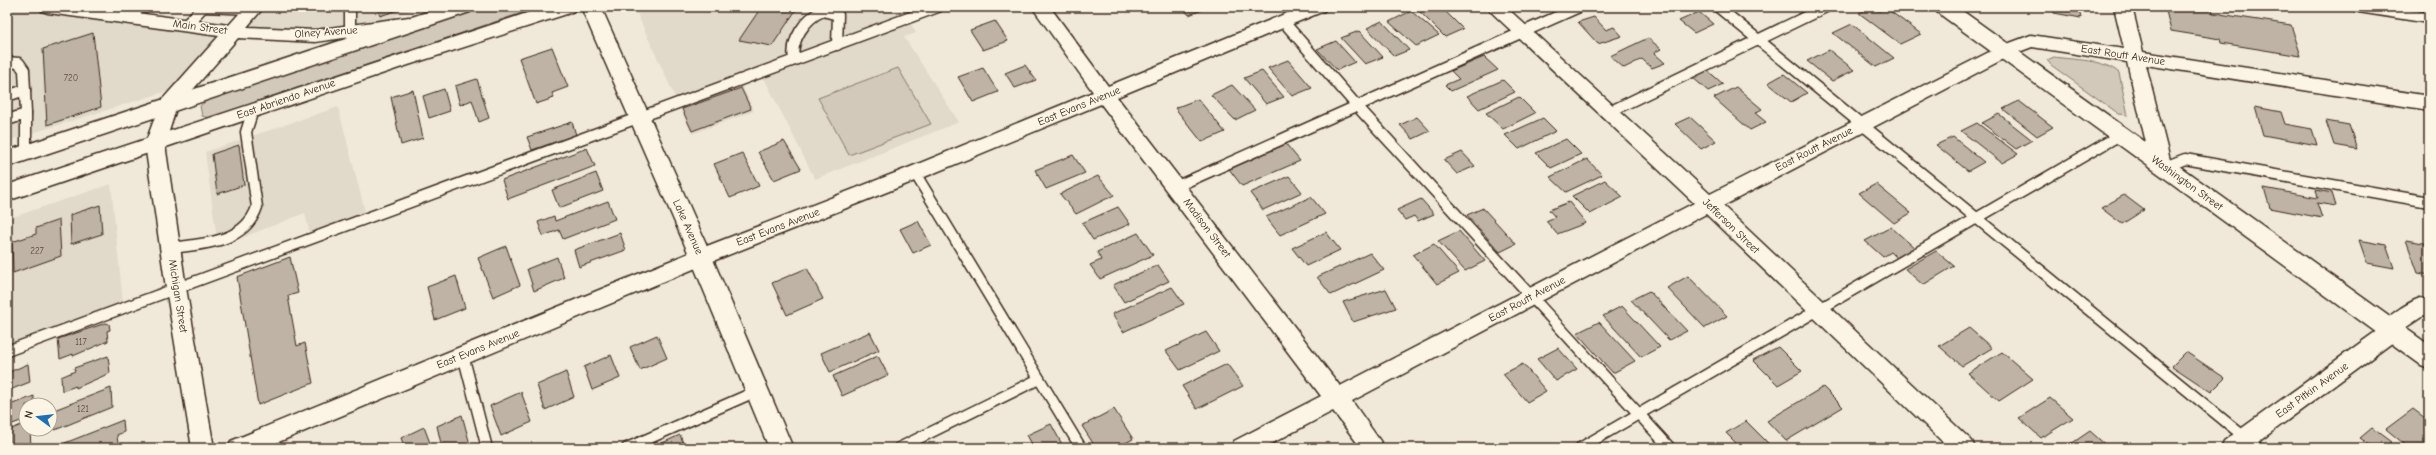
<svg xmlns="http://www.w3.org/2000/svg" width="2436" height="455" viewBox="0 0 2436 455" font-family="'Comic Neue',sans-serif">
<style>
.built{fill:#e1d9c9}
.green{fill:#d2c9ba;stroke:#867a6c}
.building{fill:#beb3a4;stroke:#3b2a1e}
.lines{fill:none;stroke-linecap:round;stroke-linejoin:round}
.lane-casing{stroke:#3b2a1e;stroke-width:13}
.street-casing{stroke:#3b2a1e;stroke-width:3}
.secondary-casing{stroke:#3b2a1e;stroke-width:3}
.lane{stroke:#fcf5e5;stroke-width:10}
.street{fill:#fcf5e5;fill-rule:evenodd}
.secondary{fill:#fcf5e5;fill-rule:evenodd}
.labels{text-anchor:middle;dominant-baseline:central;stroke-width:3;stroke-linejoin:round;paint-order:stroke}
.number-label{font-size:9px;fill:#5c4c40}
.street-label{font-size:11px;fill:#3b2a1e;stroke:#fcf5e5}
</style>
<rect width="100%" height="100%" fill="#f0e9d9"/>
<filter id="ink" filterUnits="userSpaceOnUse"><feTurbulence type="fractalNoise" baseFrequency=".025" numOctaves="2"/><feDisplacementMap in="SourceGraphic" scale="8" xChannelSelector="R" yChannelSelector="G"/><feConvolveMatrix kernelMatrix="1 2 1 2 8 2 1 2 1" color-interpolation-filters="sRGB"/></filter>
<g filter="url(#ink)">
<g class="built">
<polygon points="7,7 113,7 106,14 234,31 255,7 421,7 350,32 234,32 187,85 7,141"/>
<polygon points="634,7 955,7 911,24 916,33 904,37 959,122 815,179 764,78 742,86 754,111 692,134"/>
<polygon points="338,107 368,223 312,244 305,213 218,247 205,152"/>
<polygon points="111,184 124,314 7,357 7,219"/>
</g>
<g class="green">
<polygon points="486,7 539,7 210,118 202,116 200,106 208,99"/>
<path d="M2054,57C2074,60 2104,59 2119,73L2128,115L2119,114L2051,65L2047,60Z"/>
<polygon points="898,68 931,124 849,155 818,98"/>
</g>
<g class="building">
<polygon points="377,7 407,7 380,16"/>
<polygon points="748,7 798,7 772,46 739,40 760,9"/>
<polygon points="1182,7 1210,7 1189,15"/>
<polygon points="1441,7 1463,29 1445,37 1416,8"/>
<polygon points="1872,7 1879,11 1886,8 1921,34 1900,44 1859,13"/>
<polygon points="2052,7 2078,7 2081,18 2054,13"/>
<polygon points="2165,7 2212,7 2213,13 2291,25 2301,56 2221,43 2220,39 2171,31"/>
<polygon points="1411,11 1439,35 1416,46 1389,22"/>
<polygon points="1699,12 1713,24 1694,33 1679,21"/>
<polygon points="1594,17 1606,30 1614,27 1622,36 1598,44 1578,22"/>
<polygon points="995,21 1008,41 983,50 970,30"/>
<polygon points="1382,21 1409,50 1394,56 1367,28"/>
<polygon points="1852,24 1894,58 1876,67 1833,33"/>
<polygon points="1359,31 1383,57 1365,64 1341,38"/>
<polygon points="93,33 101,107 47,125 43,49"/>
<polygon points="1648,38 1661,49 1654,53 1665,63 1652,68 1642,59 1624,68 1610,56"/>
<polygon points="1336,41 1355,62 1337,70 1317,49"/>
<polygon points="552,47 568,87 552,93 554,98 536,104 519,58"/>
<polygon points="1829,50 1854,70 1832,81 1807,61"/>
<polygon points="1484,57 1498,70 1451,91 1445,85 1459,79 1451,71"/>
<polygon points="1288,60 1312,88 1292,96 1268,68"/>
<polygon points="1025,65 1036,80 1015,88 1005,73"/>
<polygon points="983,68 998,92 973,102 958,77"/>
<polygon points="1706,69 1723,84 1708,91 1691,76"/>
<polygon points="1262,71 1284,97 1266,104 1244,78"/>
<polygon points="1784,74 1807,93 1791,102 1768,83"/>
<polygon points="477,79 489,118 479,122 472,100 460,105 455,86"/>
<polygon points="1503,80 1515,92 1479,109 1467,96"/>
<polygon points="1232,85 1255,110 1235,120 1211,95"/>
<polygon points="1736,87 1762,109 1755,113 1766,122 1750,130 1714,98"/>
<polygon points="741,88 751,109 692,131 682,109"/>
<polygon points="444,89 450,111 429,118 423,96"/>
<polygon points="413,90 423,138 401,145 391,97"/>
<polygon points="1519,97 1535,113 1503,129 1486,113"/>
<polygon points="1198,99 1225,132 1202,142 1175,108"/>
<polygon points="2019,101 2053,127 2037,136 2003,109"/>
<polygon points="2255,107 2281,112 2285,124 2312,129 2317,145 2263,135"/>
<polygon points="1999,114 2032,140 2016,149 1982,123"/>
<polygon points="1417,117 1430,131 1413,139 1400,125"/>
<polygon points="1690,117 1716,141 1701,149 1675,124"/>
<polygon points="1543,118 1556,131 1519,149 1505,135"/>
<polygon points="2326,121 2349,125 2357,149 2334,145"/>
<polygon points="572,122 576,135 532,150 527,137"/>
<polygon points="1977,123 2018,154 2002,163 1961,131"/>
<polygon points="1953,137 1984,162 1968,171 1936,145"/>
<polygon points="1566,139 1581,154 1551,168 1536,153"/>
<polygon points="784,141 801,169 774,180 758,152"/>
<polygon points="1286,144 1300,161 1242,186 1229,169"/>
<polygon points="239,145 244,185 217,194 212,154"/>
<polygon points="587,148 595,166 508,199 502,180"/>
<polygon points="1462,152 1475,166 1457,174 1444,160"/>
<polygon points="742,153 759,186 730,198 714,164"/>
<polygon points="1073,155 1085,173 1046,189 1035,170"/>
<polygon points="1587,159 1602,175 1566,192 1550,177"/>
<polygon points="596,173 603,191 559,208 552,190"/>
<polygon points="1098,176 1114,195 1076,214 1060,194"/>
<polygon points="1289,176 1302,192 1263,210 1250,193"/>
<polygon points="1605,180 1623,197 1590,214 1572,196"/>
<polygon points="1876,184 1911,213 1894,223 1859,193"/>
<polygon points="2264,188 2318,198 2316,190 2332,193 2336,206 2317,203 2322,218 2270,208"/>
<polygon points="2124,195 2144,210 2122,224 2101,208"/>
<polygon points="1311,197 1325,214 1280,235 1266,217"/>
<polygon points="1421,199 1434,214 1418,221 1414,216 1405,220 1397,210"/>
<polygon points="608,201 615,219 563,239 559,230 543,236 538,222 554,216 555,221"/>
<polygon points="1569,202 1586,223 1557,234 1546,221 1555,217 1549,210"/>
<polygon points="100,205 102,234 71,244 70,215"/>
<polygon points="1118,207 1130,224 1093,240 1082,223"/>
<polygon points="1483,208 1516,244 1500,252 1467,215"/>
<polygon points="59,220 61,256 13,273 12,242 36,234 36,228"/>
<polygon points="918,221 931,245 913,253 900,229"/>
<polygon points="1891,227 1916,249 1898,259 1891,252 1883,257 1865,241"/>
<polygon points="1459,231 1485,261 1465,271 1438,241"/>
<polygon points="1326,232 1340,250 1306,266 1292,248"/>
<polygon points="620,233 626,250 579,267 574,250"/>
<polygon points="1138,233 1153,255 1100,279 1090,265 1101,260 1097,252"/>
<polygon points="2359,240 2386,245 2394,268 2367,263"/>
<polygon points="2406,240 2429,244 2429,275 2418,273"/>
<polygon points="1434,244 1459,273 1437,284 1413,255"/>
<polygon points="506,246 520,285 493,297 478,258"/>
<polygon points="1936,251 1954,266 1923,285 1905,269"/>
<polygon points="1370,253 1384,270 1331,295 1317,277"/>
<polygon points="290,257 298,293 288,296 297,346 305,343 313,383 258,405 237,277"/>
<polygon points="557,257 564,278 534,291 527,269"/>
<polygon points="1158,265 1169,281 1124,302 1113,285"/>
<polygon points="807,268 823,299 787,315 772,283"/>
<polygon points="456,276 465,308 435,320 427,287"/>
<polygon points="1688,276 1727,316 1705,328 1667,288"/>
<polygon points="1172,287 1184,304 1123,332 1112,314"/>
<polygon points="1386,289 1396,308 1353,322 1343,302"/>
<polygon points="1649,291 1687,331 1669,340 1631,300"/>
<polygon points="1622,306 1660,347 1641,357 1603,316"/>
<polygon points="1599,322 1635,361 1613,373 1577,333"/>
<polygon points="106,323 109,324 110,330 107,331 108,341 73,356 73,354 60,359 58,339"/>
<polygon points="1969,328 1992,348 1962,366 1939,346"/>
<polygon points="870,332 879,350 830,372 821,353"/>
<polygon points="1206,332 1219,351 1180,370 1166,351"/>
<polygon points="657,335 667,358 640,370 630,347"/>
<polygon points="1778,347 1802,371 1778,385 1753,360"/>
<polygon points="1558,348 1577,369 1556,381 1537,359"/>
<polygon points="2002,352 2033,379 1999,401 1968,373"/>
<polygon points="2186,352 2225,378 2211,392 2172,366"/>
<polygon points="611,355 620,378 592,390 584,367"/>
<polygon points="108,356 110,373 76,388 76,386 62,391 61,377 75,371 74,368"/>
<polygon points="878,356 888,375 842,396 833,376"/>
<polygon points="28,364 30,382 7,391 7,373"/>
<polygon points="1227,364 1243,386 1197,409 1182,386"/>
<polygon points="1523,364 1546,391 1527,402 1503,374"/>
<polygon points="566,372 574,397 545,410 537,385"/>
<polygon points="1823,387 1843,407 1786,441 1767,421"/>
<polygon points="111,388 112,407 55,430 54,410"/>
<polygon points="521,392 532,422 501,436 490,406"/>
<polygon points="34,396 34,405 26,405 26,419 7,426 7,406"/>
<polygon points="2050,398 2073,418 2041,438 2019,418"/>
<polygon points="1114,409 1133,439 1116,448 1096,448 1082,426"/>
<polygon points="2413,409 2429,421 2429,442 2421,448 2409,448 2386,429"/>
<polygon points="462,415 471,448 442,448 437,426"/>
<polygon points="123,420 124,432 117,435 118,444 109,448 60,448 65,446 65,443"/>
<polygon points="1746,421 1773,448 1741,448 1726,433"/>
<polygon points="26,423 26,429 30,429 31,448 7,448 7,431"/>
<polygon points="1051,424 1064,448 1034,448 1027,435"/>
<polygon points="424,427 432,448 405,448 401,438"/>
<polygon points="2372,428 2391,442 2383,448 2374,448 2360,438"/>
<polygon points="2090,431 2109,448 2065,448"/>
<polygon points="680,435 685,448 651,448"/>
</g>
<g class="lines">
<defs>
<g id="lane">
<polyline points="350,7 350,32"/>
<polyline points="1718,7 2258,448"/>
<polyline points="2359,7 2429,18"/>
<polyline points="129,17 140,7"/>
<polyline points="1283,21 1357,106 1670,448"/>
<polyline points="186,25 203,7 253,9"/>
<path d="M794,60C790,41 805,18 823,11L838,15L837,45"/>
<polyline points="7,62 19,63 24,70 25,90"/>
<polyline points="7,96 25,90 26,114"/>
<polyline points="1609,112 1826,7"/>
<polyline points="7,120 26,114 26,153"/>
<polyline points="2165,167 2185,159 2429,202"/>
<polyline points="915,173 1081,448"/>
<polyline points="1175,187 1579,7"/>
<path d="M170,248C203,244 245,243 257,207L246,132L253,110"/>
<polyline points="7,351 938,7"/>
<polyline points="463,355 487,448"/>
<polyline points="627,448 757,391"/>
<polyline points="899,448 1039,379"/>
<polyline points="1580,448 2120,135"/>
</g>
<g id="street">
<polygon points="39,7 90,7 229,25 245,7 264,7 247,27 315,30 409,17 415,19 418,23 415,27 409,29 315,42 238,38 176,109 165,144 186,288 214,448 192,448 166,288 145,144 161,101 219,36 48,13 42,11"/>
<polygon points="1032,7 1050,7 1108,86 1302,7 1327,7 1324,11 1117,97 1340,386 1694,203 1486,7 1506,7 1710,194 1999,47 2031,35 2124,49 2114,7 2132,7 2143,52 2429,96 2429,110 2146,65 2171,164 2168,169 2161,171 2154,169 2151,164 2127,62 2032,47 2011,55 1723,206 1972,441 1975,448 1949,448 1706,214 1352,401 1385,448 1361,448 1333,411 1263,448 1231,448 1234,441 1321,396 1101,104 922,178 708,263 264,448 228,448 231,441 694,251 908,168 1093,92"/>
<path d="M2420,298L2429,300V318L2423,316L2402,330L2400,337L2250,448H2221L2224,441L2378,330C2381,319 2409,302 2420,298Z"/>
</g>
<g id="secondary">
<polygon points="442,7 473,7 470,12 7,167 7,151"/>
<polygon points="545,7 576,7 573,12 399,68 7,201 7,185"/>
<polygon points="581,7 601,7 712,257 793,448 769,448 690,257"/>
<polygon points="1934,7 1957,7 2429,345 2429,368 2421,365 1937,12"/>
</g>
</defs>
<use href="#lane" class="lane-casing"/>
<use href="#street" class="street-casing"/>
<use href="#secondary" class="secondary-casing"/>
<use href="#lane" class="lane"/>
<use href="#street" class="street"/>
<use href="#secondary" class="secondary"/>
</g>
</g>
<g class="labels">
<g class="number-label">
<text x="71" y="78">720</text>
<text x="37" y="251">227</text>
<text x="81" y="342">117</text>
<text x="83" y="409">121</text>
</g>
<g class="street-label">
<text transform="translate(200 27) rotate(8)">Main Street</text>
<text transform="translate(326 32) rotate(-4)">Olney Avenue</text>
<text transform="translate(2123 55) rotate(9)">East Routt Avenue</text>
<text transform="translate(286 99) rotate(-19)">East Abriendo Avenue</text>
<text transform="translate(1079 106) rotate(-22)">East Evans Avenue</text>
<text transform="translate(1814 149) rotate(-27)">East Routt Avenue</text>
<text transform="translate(2187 183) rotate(36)">Washington Street</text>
<text transform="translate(1731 226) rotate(44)">Jefferson Street</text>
<text transform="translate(688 227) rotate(66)">Lake Avenue</text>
<text transform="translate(778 227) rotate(-21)">East Evans Avenue</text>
<text transform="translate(1207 228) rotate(53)">Madison Street</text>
<text transform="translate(178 296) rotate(81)">Michigan Street</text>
<text transform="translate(1527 299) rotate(-28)">East Routt Avenue</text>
<text transform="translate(478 349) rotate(-22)">East Evans Avenue</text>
<text transform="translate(2312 390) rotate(-36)">East Pitkin Avenue</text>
</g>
</g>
<rect width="2436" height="455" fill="none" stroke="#fcf5e5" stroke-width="24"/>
<rect x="12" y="12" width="2412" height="431" fill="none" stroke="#3b2a1e" stroke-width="1.5" filter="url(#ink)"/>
<g transform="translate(38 417) rotate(285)"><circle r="19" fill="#fcf5e5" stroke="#afa495"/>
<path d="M0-3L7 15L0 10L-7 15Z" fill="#1f6fb2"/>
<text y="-6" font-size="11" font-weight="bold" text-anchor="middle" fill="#3b2a1e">N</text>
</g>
</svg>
